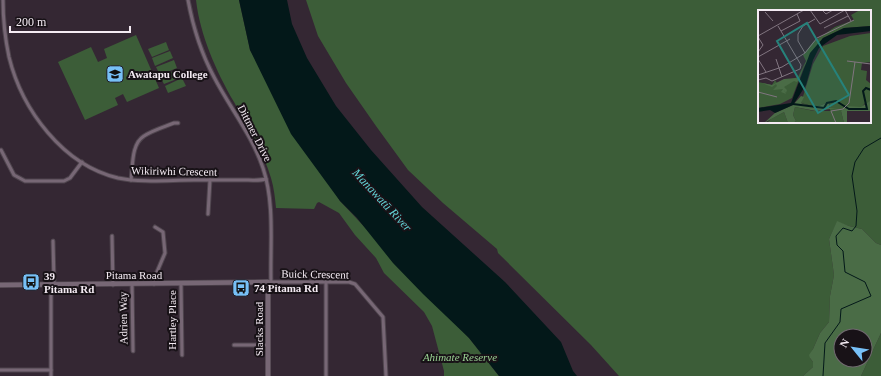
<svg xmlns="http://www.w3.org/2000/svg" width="881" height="376" viewBox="0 0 881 376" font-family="'Times New Roman',serif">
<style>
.green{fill:#3c5d38;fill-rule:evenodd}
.forest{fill:#4a6c46;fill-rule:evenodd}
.water{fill:#031819}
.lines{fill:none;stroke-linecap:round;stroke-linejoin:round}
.stream{stroke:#031819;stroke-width:1}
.street-casing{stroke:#4f454e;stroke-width:5}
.secondary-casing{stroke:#4f454e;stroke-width:6}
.street{stroke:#776775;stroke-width:3}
.secondary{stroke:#776775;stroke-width:4.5}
.labels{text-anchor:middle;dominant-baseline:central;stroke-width:4;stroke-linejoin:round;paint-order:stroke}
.poi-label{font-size:11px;font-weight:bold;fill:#f4ebf3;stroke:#181217;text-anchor:start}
.street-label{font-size:11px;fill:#f4ebf3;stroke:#181217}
.park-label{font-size:11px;font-style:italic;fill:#9ad193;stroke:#181217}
.water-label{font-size:12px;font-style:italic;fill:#63d3d6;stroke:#181217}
.inset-river{fill:none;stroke:#031819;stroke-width:2}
.inset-road{fill:none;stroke:#817580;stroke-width:1}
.view{fill:#26827b;fill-opacity:0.15;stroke:#26827b;stroke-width:2}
.inset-edge{fill:none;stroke:#f4ebf3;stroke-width:2}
</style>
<rect width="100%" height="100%" fill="#342733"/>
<g class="green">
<path d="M196,0H239L250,50L340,201L469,338L499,376H444V371L432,326L424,312L384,273L376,258L355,235L339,213L319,202L317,203L314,209L276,208C275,198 274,188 271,178C263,151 247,126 234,102C216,71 200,35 196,0Z"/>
<path d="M306,0H881V245L876,243L862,229L849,226L837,222L829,239L834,275L830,296L829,322L820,333L813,349L810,355V358L813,362V367L803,376H619L591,345L498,253L497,249L443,203L408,170L376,126L346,83L318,36ZM759,11H870V122H759Z"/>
<polygon points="136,35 159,88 127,102 123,94 115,98 118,105 85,120 58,62 91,47 98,62 107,58 104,49"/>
<polygon points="166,42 169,50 152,57 148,49"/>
<polygon points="170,51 173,58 155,66 152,58"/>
<polygon points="174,60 177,68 160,75 156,67"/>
<polygon points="178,69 182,77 164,84 160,77"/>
<polygon points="182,78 186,86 168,93 165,86"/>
<polygon points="881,333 881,376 861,376"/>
</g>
<path class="forest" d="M837,221L849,226L862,229L876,243L881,245V333L861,376H803L813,367V362L810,358L809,355L813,349L820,333L829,322L830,296L834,275L829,239ZM841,336H865V360H841Z"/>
<polygon class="water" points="239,0 287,0 292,24 307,58 336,106 371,150 422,207 505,282 561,342 573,371 577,376 499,376 469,338 423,294 393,263 357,218 340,201 291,134 250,50"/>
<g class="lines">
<polyline class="stream" points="823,376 825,343 840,322 841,309 871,296 865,282 845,272 843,251 837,245 836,236 843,228 852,231 856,226 857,211 852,176 855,162 864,148 881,138"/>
<defs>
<g id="street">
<path d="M3,0C3,19 5,38 9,57C22,110 63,165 118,178C142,183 169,180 194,180C210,180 226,180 242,180C250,180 259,181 266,179"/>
<path d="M188,0C193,27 201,53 214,77C230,108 252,135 263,168C275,204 270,245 271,282"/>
<polyline points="1,150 14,175 25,181 64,181 70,178 82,162"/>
<path d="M131,180C133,166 131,144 144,136C153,130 164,127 174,123H178"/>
<polyline points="208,214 210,180"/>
<polyline points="112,236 113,285"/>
<polyline points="270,282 349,282 355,284 383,317 386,376"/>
<polyline points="132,284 133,351"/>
<polyline points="154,284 154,279 165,253 163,232 155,227"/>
<polyline points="181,284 182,355"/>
<polyline points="234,345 268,345"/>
<polyline points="0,370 51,370"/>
<polyline points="51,376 51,289 54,282 53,241"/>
<polyline points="326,376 326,282"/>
</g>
<polyline id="secondary" points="0,285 268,282 268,376"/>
</defs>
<use href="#street" class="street-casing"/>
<use href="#secondary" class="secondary-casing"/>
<use href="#street" class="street"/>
<use href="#secondary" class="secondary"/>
</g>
<defs>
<symbol id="school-square" viewBox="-11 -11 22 22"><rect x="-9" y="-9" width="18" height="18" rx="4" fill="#77c0f7" stroke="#181217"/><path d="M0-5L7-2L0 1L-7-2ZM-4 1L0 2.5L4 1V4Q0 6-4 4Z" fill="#111"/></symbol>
<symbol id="bus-square" viewBox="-11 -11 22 22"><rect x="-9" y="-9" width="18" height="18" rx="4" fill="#77c0f7" stroke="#181217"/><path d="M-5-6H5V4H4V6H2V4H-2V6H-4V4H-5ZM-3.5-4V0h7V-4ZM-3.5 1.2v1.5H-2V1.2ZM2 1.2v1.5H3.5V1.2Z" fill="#111"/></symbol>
</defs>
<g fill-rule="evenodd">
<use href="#school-square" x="105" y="64" width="20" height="20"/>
<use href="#bus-square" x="21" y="272" width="20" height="20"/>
<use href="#bus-square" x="231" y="278" width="20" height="20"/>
</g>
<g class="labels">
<g class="poi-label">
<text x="128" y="74">Awatapu College</text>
<text x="44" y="276">39<tspan x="44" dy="13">Pitama Rd</tspan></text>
<text x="254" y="288">74 Pitama Rd</text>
</g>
<g class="street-label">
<text transform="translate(255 133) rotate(63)">Dittmer Drive</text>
<text transform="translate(174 171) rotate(1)">Wikiriwhi Crescent</text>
<text transform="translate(315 274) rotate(1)">Buick Crescent</text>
<text x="134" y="275">Pitama Road</text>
<text transform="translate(123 318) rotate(-91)">Adrien Way</text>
<text transform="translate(172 320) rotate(-90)">Hartley Place</text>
<text transform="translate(259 329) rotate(-90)">Slacks Road</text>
</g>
<g class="park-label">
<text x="460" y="357">Ahimate Reserve</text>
</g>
<g class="water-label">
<text transform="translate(382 200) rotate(47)">Manawatū River</text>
</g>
</g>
<g transform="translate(758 10)">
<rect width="113" height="113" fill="#342733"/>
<path d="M102,0H113V16L86,18L65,28L46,57L34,88L22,94L0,98V72L14,75L17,70L19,73L37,68L35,64L37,68L40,67L48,51L45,45L55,32L77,17L96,10L93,5ZM113,23V52L104,53L103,60L109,61L108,70L113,74V97L107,93L104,97L83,101L86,113H35L38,111L35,105L37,97L56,101H72L71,92L58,97L43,93L55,54L65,36L92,26ZM26,102L30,113H9L13,109Z" fill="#3c5d38"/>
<path d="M38,68L41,69L39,72L36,71L26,77L29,80L28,83L26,80L28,84L23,82L25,79L15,80L19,76L18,74L14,77L4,73L14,75L26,69ZM43,86L46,87L43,93L45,94L58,97L71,92V98H79L58,101L37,97L35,105L38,111L35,113H30L26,102L6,113L17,103L35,95ZM112,91L113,101H89V113H86L83,101L88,96L103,97Z" fill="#4a6c46"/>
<path d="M113,16V21L79,25L61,38L55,50L48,75L35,95L17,103L12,100L0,102V98L33,93L52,43L65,28L86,18Z" fill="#031819"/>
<path class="inset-river" d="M35,94L66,98L69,93L78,91L91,99H109L105,81L108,78L113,80"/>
<path class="inset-road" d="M52,0L62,14L87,0M64,0L68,4L75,0M87,0L93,11M7,2L15,11M66,18L90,6M23,21L42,11L39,4M0,26L46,0M0,27L5,35L0,42M47,43L40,31V24L45,16L57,9M0,47L32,29M39,48L47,43L59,28L96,10M0,49L8,62M18,49L24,67M89,51L113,54M0,65L24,57L39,48M0,70L8,68L14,71L42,59L43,55L20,16M0,82L19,87M78,113L73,101L85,99L91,93L97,52"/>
<path class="view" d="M49,13L91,85L60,103L19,31Z"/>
<rect width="113" height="113" class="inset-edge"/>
</g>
<g transform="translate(853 348) rotate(300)"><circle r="19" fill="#181217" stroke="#70696f"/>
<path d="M0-3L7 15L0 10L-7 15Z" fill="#77c0f7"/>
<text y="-6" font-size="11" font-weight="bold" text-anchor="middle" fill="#f4ebf3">N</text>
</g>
<path d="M10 26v6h120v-6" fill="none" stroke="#f4ebf3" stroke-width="2"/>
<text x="16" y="26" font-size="12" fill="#f4ebf3" stroke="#181217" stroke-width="3" paint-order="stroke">200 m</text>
</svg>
